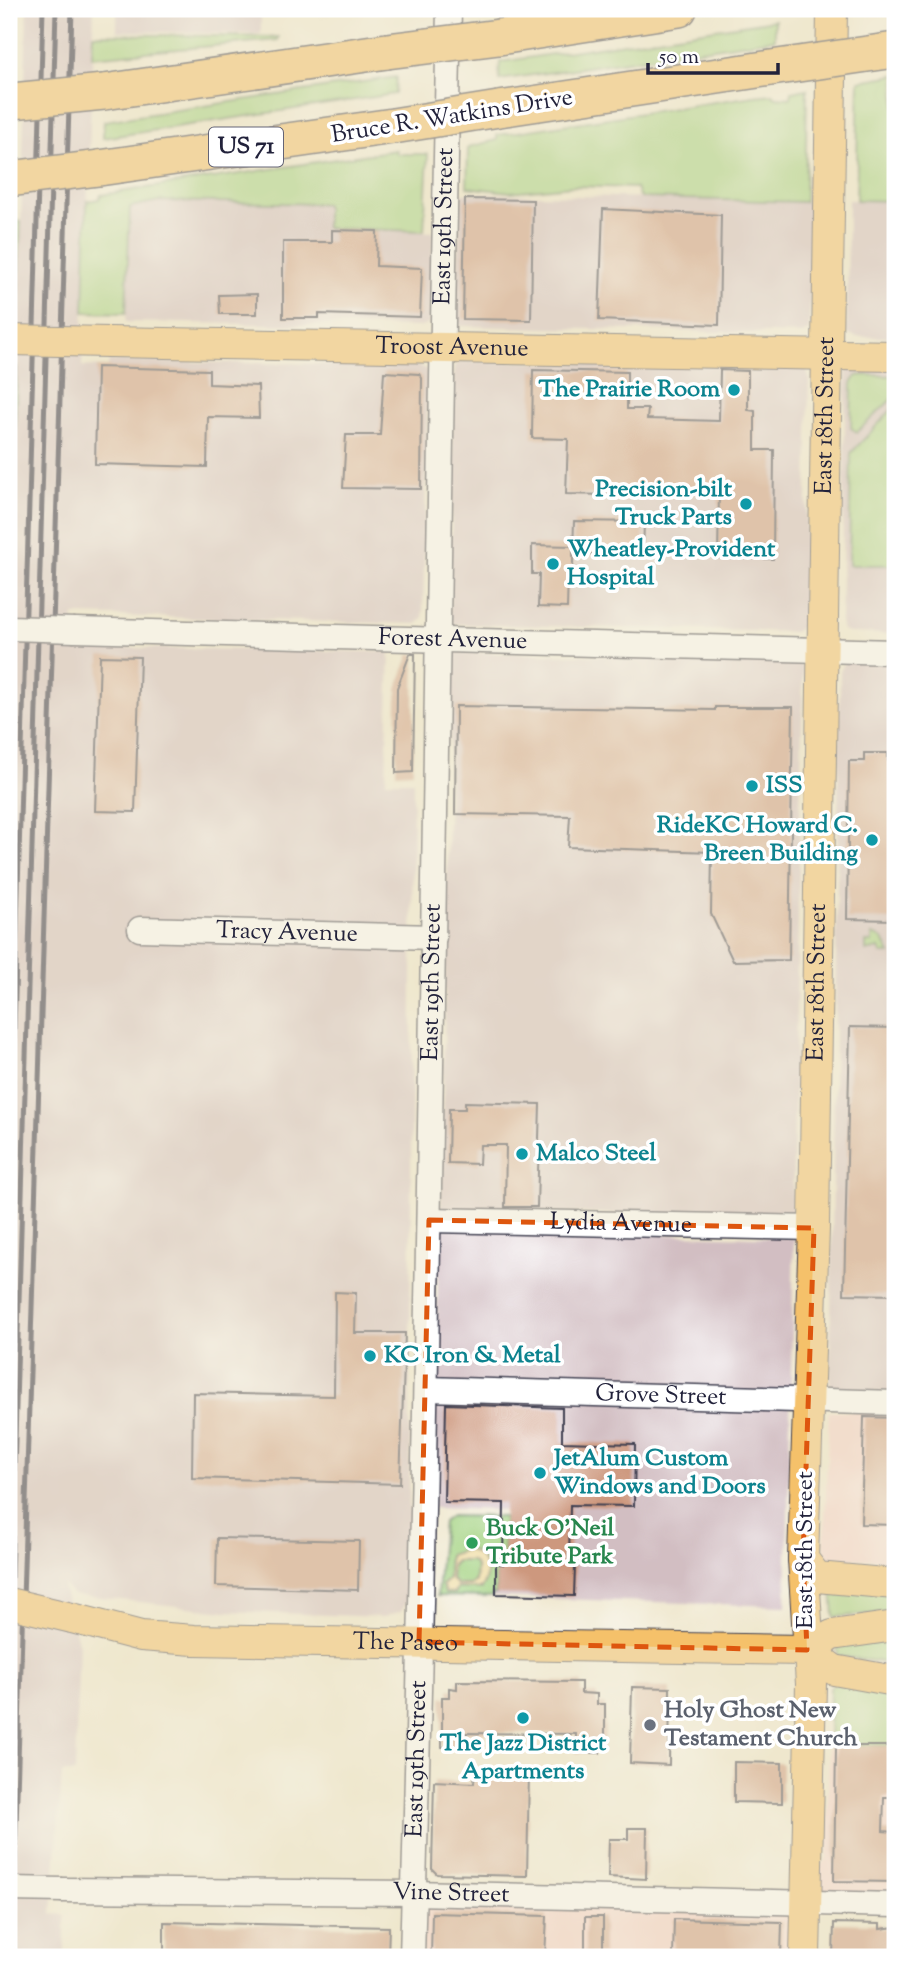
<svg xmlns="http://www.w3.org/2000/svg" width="904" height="1966" viewBox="0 0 904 1966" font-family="'Sorts Mill Goudy',serif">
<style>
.built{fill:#f7d0cb}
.industrial{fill:#d2bec2}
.green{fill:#a3d280;stroke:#627a5e;stroke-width:2}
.forest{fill:#82b46e;stroke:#526b54;stroke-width:2}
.sand{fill:#eeda9e;stroke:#887e6c;stroke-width:2;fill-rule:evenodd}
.building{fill:#cd987e}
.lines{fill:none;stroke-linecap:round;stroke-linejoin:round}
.minor-casing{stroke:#414051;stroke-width:27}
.major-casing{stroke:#414051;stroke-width:32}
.highway-casing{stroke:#414051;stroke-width:38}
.minor{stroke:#fff;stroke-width:24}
.major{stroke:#f5c16b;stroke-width:30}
.highway{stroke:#f5c16b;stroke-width:35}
.rail{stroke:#22223b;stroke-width:5}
.minor-bridge-casing{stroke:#414051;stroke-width:27;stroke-linecap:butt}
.major-bridge-casing{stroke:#414051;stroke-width:32;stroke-linecap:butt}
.highway-bridge-casing{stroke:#414051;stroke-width:38;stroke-linecap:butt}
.minor-bridge{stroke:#fff;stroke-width:24}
.major-bridge{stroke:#f5c16b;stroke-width:30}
.highway-bridge{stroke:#f5c16b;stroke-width:35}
.marked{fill:none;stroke:#de560e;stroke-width:5;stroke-dasharray:14 9;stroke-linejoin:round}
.culture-dot{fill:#0f9aa8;stroke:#fff;stroke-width:2.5}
.leisure-dot{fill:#2e9e5b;stroke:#fff;stroke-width:2.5}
.worship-dot{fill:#6b7280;stroke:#fff;stroke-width:2.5}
.labels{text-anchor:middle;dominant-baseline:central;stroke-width:7;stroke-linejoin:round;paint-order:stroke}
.shield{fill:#fff;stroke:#646476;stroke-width:2}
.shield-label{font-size:23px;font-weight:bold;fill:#22223b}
.street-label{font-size:24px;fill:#22223b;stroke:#fff}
.culture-label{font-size:24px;font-weight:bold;fill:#0d838f;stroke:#fff;text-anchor:start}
.leisure-label{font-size:24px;font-weight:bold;fill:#27864d;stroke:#fff;text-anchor:start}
.worship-label{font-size:24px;font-weight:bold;fill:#5b616d;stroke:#fff;text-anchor:start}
</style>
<rect width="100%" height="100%" fill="#fff"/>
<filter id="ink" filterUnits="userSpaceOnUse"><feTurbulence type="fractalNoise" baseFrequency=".0143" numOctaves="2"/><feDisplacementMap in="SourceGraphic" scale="14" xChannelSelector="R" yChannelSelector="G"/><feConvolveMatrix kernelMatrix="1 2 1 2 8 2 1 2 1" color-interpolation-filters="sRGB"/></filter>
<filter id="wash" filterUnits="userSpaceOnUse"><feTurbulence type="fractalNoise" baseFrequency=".00686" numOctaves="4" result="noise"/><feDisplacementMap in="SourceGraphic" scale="28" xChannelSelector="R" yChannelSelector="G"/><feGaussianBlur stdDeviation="1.57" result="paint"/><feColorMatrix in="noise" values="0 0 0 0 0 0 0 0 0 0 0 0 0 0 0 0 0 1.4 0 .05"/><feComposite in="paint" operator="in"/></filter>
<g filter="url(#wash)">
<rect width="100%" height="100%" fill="#efe7cd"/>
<g class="built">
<polygon points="829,1412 895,1412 895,1560 827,1558 824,1546"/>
<polygon points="829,1745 895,1746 895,1894 825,1891 820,1887 818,1867 827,1859"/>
<polygon points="427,1905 790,1914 795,1957 422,1957 424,1908"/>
</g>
<g class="industrial">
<polygon points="27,9 94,9 82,366 108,367 109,361 418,365 426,369 428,376 423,618 417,624 74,615 73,647 390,652 386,781 413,781 409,1598 401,1611 384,1617 225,1611 73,1595 62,1583 79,1645 75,1773 62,1773 52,1914 65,1915 65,1957 9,1957 9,480 14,480"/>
<polygon points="117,9 261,9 261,34 117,31"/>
<polygon points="460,193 813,202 809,331 802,334 460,326 456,317"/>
<polygon points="848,200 895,201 895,337 856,337 847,333"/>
<polygon points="159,201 327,204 326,228 433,232 429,324 420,327 126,322 130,207"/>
<polygon points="458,361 802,366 807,370 809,379 805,618 802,627 794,632 454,624 450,617 454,368"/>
<polygon points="895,367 895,634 849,633 843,630 841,623 846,374 848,368"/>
<polygon points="458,652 797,661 803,669 792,1217 443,1210 441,1207 451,656"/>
<polygon points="895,661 895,1393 830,1390 840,671 845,662"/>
<polygon points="439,1228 794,1238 786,1606 492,1597 492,1593 495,1594 496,1563 503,1563 504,1510 434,1508"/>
</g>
<g class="green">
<polygon points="775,20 775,39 499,80 500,62"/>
<polygon points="93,34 279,37 278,40 92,57"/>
<polygon points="895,75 895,201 856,200 859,81"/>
<polygon points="396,77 395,94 103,138 104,121"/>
<polygon points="807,89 805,202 640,198 636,188 572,186 510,192 467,187 468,147 497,140 497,135 754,96 773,94 776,97 790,98 791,92"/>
<polygon points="396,150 397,154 428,154 424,231 326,228 326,204 159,201 130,207 126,313 84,312 87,201 99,199 101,195"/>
<polygon points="9,220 21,221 17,311 9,311"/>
<polygon points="863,375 895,376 895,396 857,432 851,428 852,383 857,376"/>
<polygon points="895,406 895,565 849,565 851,453"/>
<polygon points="872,935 883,939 890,954 882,954 879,948 866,951 866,942 872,942"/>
<polygon points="451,1516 504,1517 503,1564 496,1564 496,1594 492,1594 492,1597 437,1596 443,1522"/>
<polygon points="832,1587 895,1592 895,1612 834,1617"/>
<polygon points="895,1640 895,1664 838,1656 837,1644"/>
<polygon points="834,1683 895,1690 895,1746 829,1745 830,1688"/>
</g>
<polygon class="forest" points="9,366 17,367 14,480 9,480"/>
<path class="sand" d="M467,1549C485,1555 492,1572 481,1589L457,1588L454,1593H445L442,1585L448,1579L449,1555ZM456,1561H471L476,1566L475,1581L470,1585H457L451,1579L452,1565Z"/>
<g id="blocks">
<g class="building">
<polygon points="465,199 533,200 531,320 463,319"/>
<polygon points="603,209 721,215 719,325 599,320"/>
<polygon points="332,230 377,231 376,266 422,268 420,317 319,314 319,318 283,318 283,242 332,242"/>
<polygon points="257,294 257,314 220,314 219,295"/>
<polygon points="97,367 209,370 209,384 258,386 259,418 208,417 207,467 95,464"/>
<polygon points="533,370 627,372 627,409 648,409 647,419 719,421 720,370 748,371 748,410 755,411 755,450 774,450 773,559 718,558 719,493 646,490 645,496 566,494 568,439 532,438"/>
<polygon points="384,372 419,374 422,378 421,489 343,488 346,435 380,435"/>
<polygon points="574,521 644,522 643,555 573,554"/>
<polygon points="532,545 573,546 573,574 568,574 567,608 538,607 539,574 532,574"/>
<polygon points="410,654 415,654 413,772 396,773 397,688"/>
<polygon points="100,656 140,657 135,812 95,811"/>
<polygon points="456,706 715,710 715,707 793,707 789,960 733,961 711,914 712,852 568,847 570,816 455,814"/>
<polygon points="864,753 888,753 888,761 895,762 895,920 847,919 849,761 864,761"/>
<polygon points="850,1027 895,1028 895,1295 844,1294"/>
<polygon points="465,1102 540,1104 537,1207 505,1207 506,1145 480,1145 479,1164 448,1163 449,1109 465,1109"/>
<polygon points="335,1292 356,1293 355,1333 405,1333 400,1484 192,1478 193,1393 334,1396"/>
<polygon points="446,1404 562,1408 562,1442 635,1444 634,1506 570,1505 569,1566 575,1566 574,1596 496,1594 496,1563 503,1564 504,1503 444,1502"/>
<polygon points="864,1417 895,1418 895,1525 861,1524"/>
<polygon points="217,1538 359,1541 358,1590 216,1586"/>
<polygon points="457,1681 581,1682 581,1693 597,1694 597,1704 605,1704 605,1740 600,1740 600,1753 576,1753 576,1734 465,1733 465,1748 442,1747 442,1697 449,1697 449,1688 457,1689"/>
<polygon points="632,1687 670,1688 669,1765 630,1763"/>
<polygon points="836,1746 895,1746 895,1797 884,1797 883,1831 895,1832 895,1882 834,1881"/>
<polygon points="734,1762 782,1763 782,1803 734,1802"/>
<polygon points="475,1771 529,1772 527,1876 437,1874 432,1869 434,1781 474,1783"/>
<polygon points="628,1828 647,1828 646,1879 608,1877 609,1839 628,1839"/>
<polygon points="432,1913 547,1916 545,1957 431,1957"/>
<rect x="585" y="1917" width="18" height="37"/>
<polygon points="674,1919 782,1922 781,1957 673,1957"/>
<polygon points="164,1922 389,1927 388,1957 164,1957"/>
<polygon points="834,1923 880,1924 880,1929 895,1927 895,1957 833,1957"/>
</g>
</g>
</g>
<g filter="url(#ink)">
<use href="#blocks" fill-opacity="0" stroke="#414051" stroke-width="2"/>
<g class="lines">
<defs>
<g id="minor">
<path id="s1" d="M75,630L895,652"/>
<path id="s2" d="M140,929L434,937"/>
<path id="s3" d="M429,1220L814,1228"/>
<path id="s4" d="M427,1389L895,1403"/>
<path id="s5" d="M63,1890L413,1893L895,1905"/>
<path id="s6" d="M412,1957C431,1308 435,658 449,9"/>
</g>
<g id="major">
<path id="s7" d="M109,342L895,356"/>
<polyline points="803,1559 817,1577 895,1584"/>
<path id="s8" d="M72,1618L141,1636L194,1640L807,1650L832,1635L895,1626"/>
<polyline points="807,1650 834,1670 895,1681"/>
<path id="s9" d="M805,1957L811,1684L803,1559L814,1228L832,9"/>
</g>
<g id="highway">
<polyline points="499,37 679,9"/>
<polyline points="104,92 387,51"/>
<polyline points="499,109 771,68"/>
<polyline points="99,168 393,126"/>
</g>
</defs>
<use href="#minor" class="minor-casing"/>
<use href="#major" class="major-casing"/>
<use href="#highway" class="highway-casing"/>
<use href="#minor" class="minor"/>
<use href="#major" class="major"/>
<use href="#highway" class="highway"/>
<g class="rail">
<polyline points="9,1207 43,9"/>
<polyline points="9,1650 56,9"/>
<polyline points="12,1957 72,9"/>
</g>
<defs>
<g id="minor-bridge">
<polyline points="9,628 75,630"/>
<polyline points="9,1889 63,1890"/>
</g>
<g id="major-bridge">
<polyline points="9,340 109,342"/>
<polyline points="9,1603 72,1618"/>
</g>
<g id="highway-bridge">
<polyline points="387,51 499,37"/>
<polyline points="771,68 895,50"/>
<polyline points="12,101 104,92"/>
<polyline points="393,126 499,109"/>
<polyline points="9,179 99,168"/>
</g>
</defs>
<use href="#minor-bridge" class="minor-bridge-casing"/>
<use href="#major-bridge" class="major-bridge-casing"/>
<use href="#highway-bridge" class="highway-bridge-casing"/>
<use href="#minor-bridge" class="minor-bridge"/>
<use href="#major-bridge" class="major-bridge"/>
<use href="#highway-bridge" class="highway-bridge"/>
</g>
</g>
<path d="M0 0H904V1966H0ZM429,1220L814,1228L803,1559L807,1650L419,1642Z" fill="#efe7cd" fill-opacity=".55" fill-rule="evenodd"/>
<path class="marked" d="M429,1220L814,1228L803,1559L807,1650L419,1642Z"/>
<g class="culture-dot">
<circle cx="734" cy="390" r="7"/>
<circle cx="746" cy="504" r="7"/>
<circle cx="553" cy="564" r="7"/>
<circle cx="752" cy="786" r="7"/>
<circle cx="872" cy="840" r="7"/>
<circle cx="522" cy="1154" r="7"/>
<circle cx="370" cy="1356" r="7"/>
<circle cx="540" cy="1473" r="7"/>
<circle cx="523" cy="1718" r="7"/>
</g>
<circle class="leisure-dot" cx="472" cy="1543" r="7"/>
<circle class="worship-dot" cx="650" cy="1725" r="7"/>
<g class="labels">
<rect class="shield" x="209" y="127.5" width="74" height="39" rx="5"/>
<g class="shield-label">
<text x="246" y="147">US 71</text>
</g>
<g class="street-label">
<text transform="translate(452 117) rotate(-9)">Bruce R. Watkins Drive</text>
<text stroke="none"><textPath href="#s6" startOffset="1731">East 19th Street</textPath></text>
<text stroke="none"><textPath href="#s7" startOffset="343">Troost Avenue</textPath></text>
<text stroke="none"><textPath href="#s9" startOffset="1542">East 18th Street</textPath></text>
<text stroke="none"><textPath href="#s1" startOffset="378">Forest Avenue</textPath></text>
<text stroke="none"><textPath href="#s2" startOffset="147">Tracy Avenue</textPath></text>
<text stroke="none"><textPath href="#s6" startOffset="975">East 19th Street</textPath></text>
<text stroke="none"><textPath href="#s9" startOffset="975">East 18th Street</textPath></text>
<text stroke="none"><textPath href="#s3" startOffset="192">Lydia Avenue</textPath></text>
<text stroke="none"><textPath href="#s4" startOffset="234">Grove Street</textPath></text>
<text transform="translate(806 1550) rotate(-90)">East 18th Street</text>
<text stroke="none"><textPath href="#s8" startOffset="336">The Paseo</textPath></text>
<text stroke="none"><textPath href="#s6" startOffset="198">East 19th Street</textPath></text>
<text stroke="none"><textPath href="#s5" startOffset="388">Vine Street</textPath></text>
</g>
<g class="culture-label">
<text x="720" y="390" text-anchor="end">The Prairie Room</text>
<text x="732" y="490" text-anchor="end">Precision-bilt<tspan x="732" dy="28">Truck Parts</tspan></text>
<text x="567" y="550">Wheatley-Provident<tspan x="567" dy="28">Hospital</tspan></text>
<text x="766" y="786">ISS</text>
<text x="858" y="826" text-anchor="end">RideKC Howard C.<tspan x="858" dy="28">Breen Building</tspan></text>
<text x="536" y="1154">Malco Steel</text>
<text x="384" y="1356">KC Iron &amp; Metal</text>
<text x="554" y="1459">JetAlum Custom<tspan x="554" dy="28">Windows and Doors</tspan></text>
<text x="523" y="1744" text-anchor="middle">The Jazz District<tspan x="523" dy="28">Apartments</tspan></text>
</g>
<g class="leisure-label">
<text x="486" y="1529">Buck O'Neil<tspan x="486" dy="28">Tribute Park</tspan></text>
</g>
<g class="worship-label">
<text x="664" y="1711">Holy Ghost New<tspan x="664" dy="28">Testament Church</tspan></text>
</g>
</g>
<rect width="904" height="1966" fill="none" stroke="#fff" stroke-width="35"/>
<path d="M648 63v10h130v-10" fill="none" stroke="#22223b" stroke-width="3.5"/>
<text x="659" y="63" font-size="21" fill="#22223b" stroke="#ffffff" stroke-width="5" paint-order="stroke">50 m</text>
</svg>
